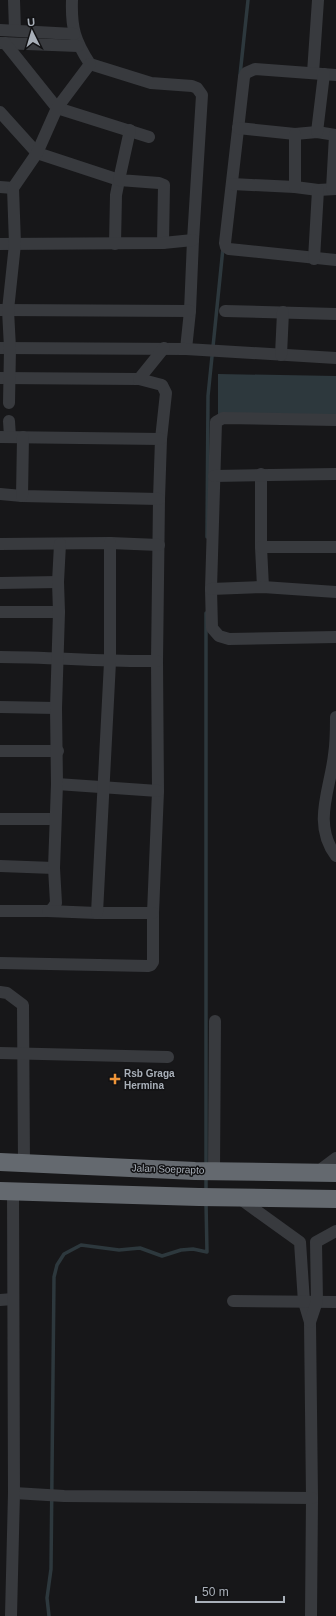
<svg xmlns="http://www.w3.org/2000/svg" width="336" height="1616" viewBox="0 0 336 1616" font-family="Helvetica,sans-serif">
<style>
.water{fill:#2d383d}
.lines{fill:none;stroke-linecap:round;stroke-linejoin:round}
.stream{stroke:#2d383d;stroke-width:3.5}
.minor{stroke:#383a3e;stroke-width:12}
.highway{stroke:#64696f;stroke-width:18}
.poi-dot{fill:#ef9539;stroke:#121214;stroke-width:1.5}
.labels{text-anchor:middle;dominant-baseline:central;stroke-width:3;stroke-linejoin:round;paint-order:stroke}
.poi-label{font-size:10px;font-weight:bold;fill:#a9b0b9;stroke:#121214;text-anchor:start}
.street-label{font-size:10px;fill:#a9b0b9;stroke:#121214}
</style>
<rect width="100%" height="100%" fill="#171719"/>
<polygon class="water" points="218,374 336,376 336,417 218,417"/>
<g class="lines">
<g class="stream">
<polyline points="240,75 248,0"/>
<polyline points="207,537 208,396 223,248"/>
<polyline points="206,613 206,1167"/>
<polyline points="206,1177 206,1193"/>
<polyline points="49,1616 47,1598 51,1569 54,1277 57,1265 64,1254 81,1245 119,1250 140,1248 162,1256 181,1250 193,1249 207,1252 206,1203"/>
</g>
<g class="minor">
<polyline points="14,0 15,30"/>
<path d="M72,0C71,28 75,41 90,64L151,83L192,86L197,88L202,95L193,240L190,311L186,349"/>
<polyline points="0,30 74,34"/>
<polyline points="1,43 78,46"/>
<polyline points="5,43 57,108 149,137"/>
<polyline points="313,73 318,0"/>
<polyline points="336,75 255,69 246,73 244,77 225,243 226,247 229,249 336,260"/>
<polyline points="0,112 37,153 119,180 116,195 115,244"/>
<polyline points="238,128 295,134 317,132 336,135"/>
<polyline points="130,130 119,180 159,183 164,185 163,243"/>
<polyline points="317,132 324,74"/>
<polyline points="232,184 295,187 318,190 336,189"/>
<polyline points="0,187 13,188"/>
<polyline points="295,187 295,134"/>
<polyline points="332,189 335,135"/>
<polyline points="0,244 163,243 193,240"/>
<polyline points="314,259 318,190"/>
<polyline points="1,310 190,311"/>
<polyline points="225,311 336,314"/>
<polyline points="0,348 186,349 336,358"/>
<polyline points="281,355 283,312"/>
<polyline points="0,378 139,379 162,385 166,393 161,439 159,499 157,661 158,791 153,913 153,962 151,965 148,966 0,963"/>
<polyline points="139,379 164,348"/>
<polyline points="9,403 10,348 8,310 15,244 13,188 37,153 57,108 90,64"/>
<polyline points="336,420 223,418 216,422 211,589 212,628 219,636 229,639 336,637"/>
<polyline points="9,421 10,437"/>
<polyline points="0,437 161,439"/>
<polyline points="261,474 261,547 263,587"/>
<polyline points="214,476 336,474"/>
<polyline points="0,494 22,496 159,499"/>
<polyline points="22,496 23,437"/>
<polyline points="0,544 110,543 159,545"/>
<polyline points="261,547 336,547"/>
<polyline points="0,583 58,582"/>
<polyline points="211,589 263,587 336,592"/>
<polyline points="0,612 59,612"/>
<path d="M0,657C52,657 104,662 157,661"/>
<polyline points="0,707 56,708"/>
<path d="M336,717C336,730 336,743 334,755C330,790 312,824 336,856"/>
<polyline points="0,751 58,751"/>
<polyline points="57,784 158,791"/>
<polyline points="0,819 55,819"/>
<polyline points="0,866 54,868"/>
<polyline points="0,911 48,911 52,909 56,903 54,868 57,784 56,708 59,612 58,582 60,544"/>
<polyline points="48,911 97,913 153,913"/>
<polyline points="97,913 110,662 110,543"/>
<polyline points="0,992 7,993 23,1005 24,1163"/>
<polyline points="0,1053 168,1057"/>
<polyline points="214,1171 215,1021"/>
<polyline points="316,1173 336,1158"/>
<polyline points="239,1198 300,1242 304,1302 310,1322 312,1498 311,1616"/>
<polyline points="0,1300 13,1299"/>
<polyline points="233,1301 336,1302"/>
<polyline points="310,1322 317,1301 316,1242 336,1231"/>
<polyline points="14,1493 64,1496 312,1498"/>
<polyline points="11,1616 14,1493 13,1191"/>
</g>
<g class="highway">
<polyline points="0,1162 195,1171 336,1173"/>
<polyline points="0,1191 199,1197 336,1199"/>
</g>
</g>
<path class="poi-dot" d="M113 1073h4v4h4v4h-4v4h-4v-4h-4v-4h4z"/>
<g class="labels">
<g class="poi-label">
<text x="124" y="1073">Rsb Graga<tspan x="124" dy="12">Hermina</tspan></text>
</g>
<g class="street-label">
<text transform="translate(168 1169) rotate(2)">Jalan Soeprapto</text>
</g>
</g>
<g transform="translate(32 32) rotate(355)" stroke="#121214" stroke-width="3" paint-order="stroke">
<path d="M0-3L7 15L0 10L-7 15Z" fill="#a9b0b9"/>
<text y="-6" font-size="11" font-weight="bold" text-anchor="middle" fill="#a9b0b9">U</text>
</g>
<path d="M196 1596v6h88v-6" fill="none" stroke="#a9b0b9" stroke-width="2"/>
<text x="202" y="1596" font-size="12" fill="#a9b0b9" stroke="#121214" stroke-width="3" paint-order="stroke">50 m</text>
</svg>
